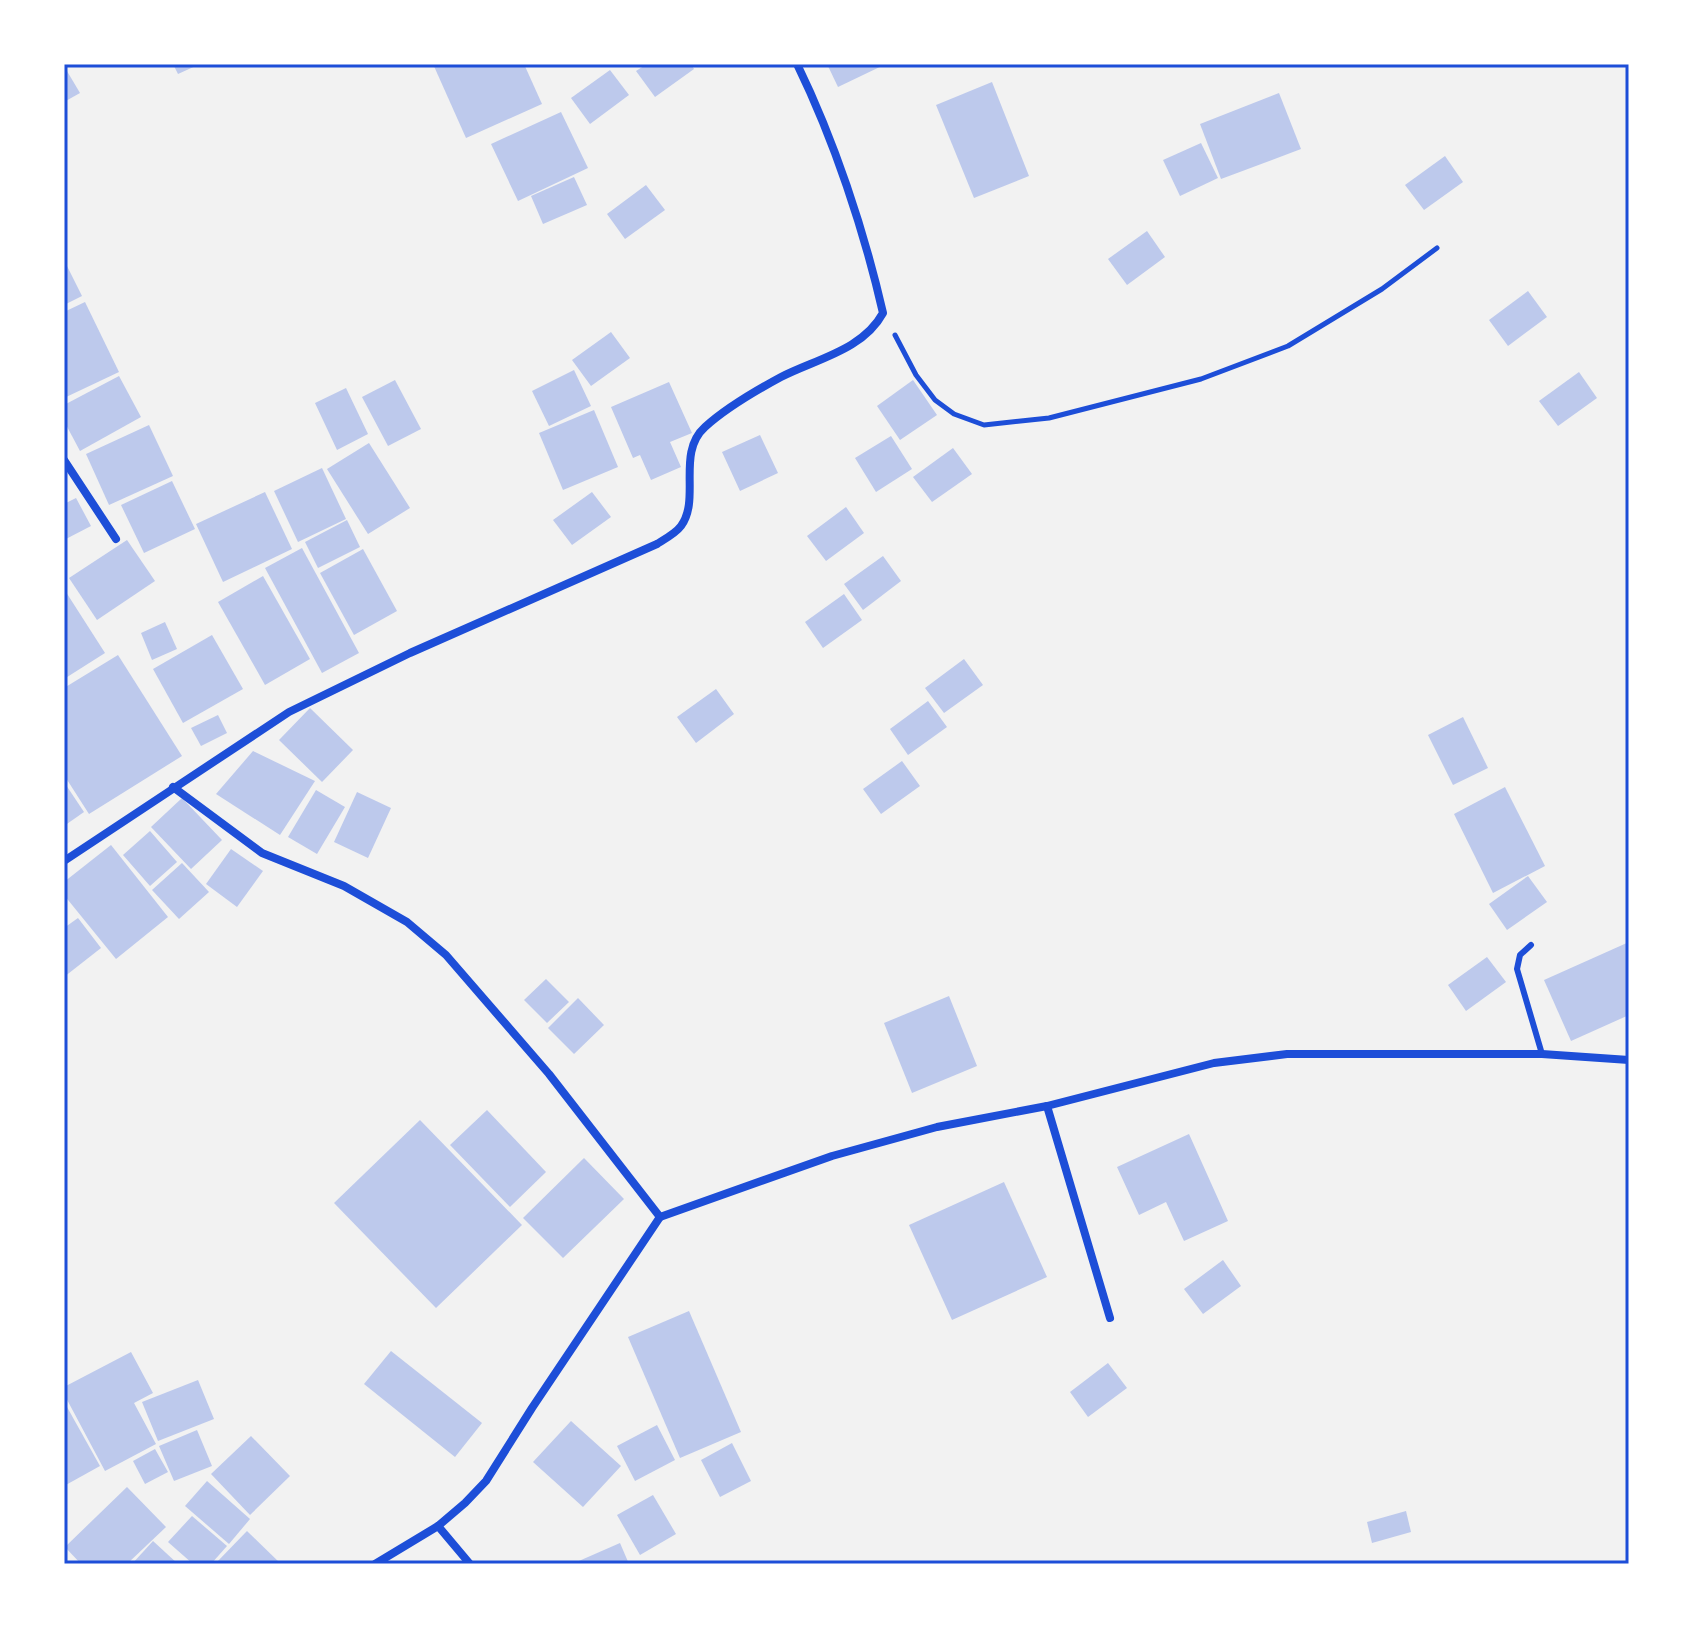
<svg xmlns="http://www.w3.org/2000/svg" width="1693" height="1628" viewBox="0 0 1693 1628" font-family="Jost,sans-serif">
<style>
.building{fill:#bdc9ec}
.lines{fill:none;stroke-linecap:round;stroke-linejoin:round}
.path{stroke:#1d4ed8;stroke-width:5}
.service{stroke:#1d4ed8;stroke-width:6}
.minor{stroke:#1d4ed8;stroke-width:8}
.neatline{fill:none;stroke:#1d4ed8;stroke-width:3}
</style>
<rect width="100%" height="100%" fill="#f2f2f2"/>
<g class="building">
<polygon points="173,64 200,64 178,74"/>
<polygon points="433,64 524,64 542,104 466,138"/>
<polygon points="647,64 691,64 694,69 655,97 636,71"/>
<polygon points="827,64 886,64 838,87"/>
<polygon points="64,66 80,93 64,102"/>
<polygon points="610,70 629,95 590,124 571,98"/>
<polygon points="992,82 1029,176 974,198 936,105"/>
<polygon points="1279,93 1301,149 1221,179 1200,124"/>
<polygon points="561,112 588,168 518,201 491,144"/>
<polygon points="1201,143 1218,178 1180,196 1163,160"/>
<polygon points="1445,156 1463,182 1424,210 1405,185"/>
<polygon points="574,177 587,205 543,224 531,196"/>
<polygon points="646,185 665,210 625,239 607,214"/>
<polygon points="1147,231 1165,257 1127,285 1108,259"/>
<polygon points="64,260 82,296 64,305"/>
<polygon points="1528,291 1547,317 1508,346 1489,320"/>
<polygon points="85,302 119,372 64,398 64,312"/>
<polygon points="611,332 630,358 591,386 572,360"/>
<polygon points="574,370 591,406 549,426 532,391"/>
<polygon points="1579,372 1597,398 1558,426 1539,401"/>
<polygon points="119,376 141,417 80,451 64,421 64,405"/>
<polygon points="395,380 421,429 388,446 362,397"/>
<polygon points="913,380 937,415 900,440 877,406"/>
<polygon points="669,382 692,433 670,442 681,467 651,480 640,455 633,458 611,407"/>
<polygon points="346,388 368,434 337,450 315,403"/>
<polygon points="594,410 618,467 563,490 539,433"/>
<polygon points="149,425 173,476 109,505 86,454"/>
<polygon points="760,435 778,473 740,491 722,452"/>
<polygon points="891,436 912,469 876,492 855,458"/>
<polygon points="369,443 410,508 368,534 327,469"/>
<polygon points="953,448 972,474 932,502 913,477"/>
<polygon points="322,468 346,519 298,542 274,491"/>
<polygon points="172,481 195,529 144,553 121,505"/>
<polygon points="265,492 292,549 223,582 196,524"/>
<polygon points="592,492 611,517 572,545 553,520"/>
<polygon points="76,498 91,526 64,540 64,504"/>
<polygon points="846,507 864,533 826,561 807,536"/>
<polygon points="347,520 360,547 318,568 305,542"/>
<polygon points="127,540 155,581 97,620 69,578"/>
<polygon points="302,548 359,653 322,673 265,568"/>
<polygon points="363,549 397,611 354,635 320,573"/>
<polygon points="883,556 901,581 863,610 844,584"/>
<polygon points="263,576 310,659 265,685 218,602"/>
<polygon points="64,589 105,653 64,679"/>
<polygon points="844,594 862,620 823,648 805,622"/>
<polygon points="165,622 177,649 152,660 141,633"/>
<polygon points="212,635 243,689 183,723 153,669"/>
<polygon points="118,655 182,756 89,814 64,775 64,688"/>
<polygon points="964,659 983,685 944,713 925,688"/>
<polygon points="716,689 734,714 696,743 677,717"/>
<polygon points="928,701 947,727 908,755 890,729"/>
<polygon points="310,708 353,750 322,782 279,740"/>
<polygon points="218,715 227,733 201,746 191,728"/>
<polygon points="1463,717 1488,768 1453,785 1428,735"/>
<polygon points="253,751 315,781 280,835 216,794"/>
<polygon points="902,761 920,786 881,814 863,789"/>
<polygon points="64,782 84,812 64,826"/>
<polygon points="1505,787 1545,866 1493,893 1454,814"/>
<polygon points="316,790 345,807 317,854 288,837"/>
<polygon points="357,792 391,808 368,858 334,842"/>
<polygon points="182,798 222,840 191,869 151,827"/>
<polygon points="150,831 177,862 150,886 123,855"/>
<polygon points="111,845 168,917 116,959 64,895 64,882"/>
<polygon points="231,849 263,871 237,907 206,884"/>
<polygon points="182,863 209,892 179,919 152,890"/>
<polygon points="1528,876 1547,902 1507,930 1489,904"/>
<polygon points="78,918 101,948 64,977 64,928"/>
<polygon points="1629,942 1629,1015 1571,1041 1544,980"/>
<polygon points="1487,957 1506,982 1466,1011 1448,985"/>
<polygon points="546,979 569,1002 547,1023 524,1000"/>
<polygon points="949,996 977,1066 912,1093 884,1023"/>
<polygon points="578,998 604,1025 574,1054 548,1028"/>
<polygon points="487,1110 546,1172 510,1207 450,1145"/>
<polygon points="420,1120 522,1225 436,1308 334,1203"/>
<polygon points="1189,1134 1228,1221 1184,1241 1166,1202 1139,1215 1117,1167"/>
<polygon points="584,1158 624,1199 563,1258 523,1218"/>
<polygon points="1004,1182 1047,1277 952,1320 909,1225"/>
<polygon points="1223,1260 1241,1286 1203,1314 1184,1289"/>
<polygon points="689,1311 741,1432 680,1458 628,1337"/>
<polygon points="391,1351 482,1423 455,1457 364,1384"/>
<polygon points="131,1352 153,1393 134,1403 156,1444 105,1471 64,1394 64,1387"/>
<polygon points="1108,1363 1127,1388 1088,1417 1070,1392"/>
<polygon points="198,1380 214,1419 158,1441 142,1402"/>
<polygon points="67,1407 100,1466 64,1486 64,1409"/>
<polygon points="571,1421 621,1466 583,1507 533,1462"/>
<polygon points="657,1425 675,1460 635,1481 617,1446"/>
<polygon points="197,1430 212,1466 174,1481 159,1446"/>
<polygon points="251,1436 290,1476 250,1515 211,1474"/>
<polygon points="732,1443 751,1481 720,1497 701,1460"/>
<polygon points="155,1449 168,1472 145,1484 133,1461"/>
<polygon points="207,1481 250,1519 229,1544 185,1506"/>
<polygon points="127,1487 166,1527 127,1564 81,1564 65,1547"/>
<polygon points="653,1495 676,1534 640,1555 617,1515"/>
<polygon points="1406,1511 1411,1532 1372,1543 1367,1522"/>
<polygon points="192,1516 227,1546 211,1564 193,1564 168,1542"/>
<polygon points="247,1531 281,1564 215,1564"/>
<polygon points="153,1541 178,1564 132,1564"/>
<polygon points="620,1543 629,1564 572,1564"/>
</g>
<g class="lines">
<polyline class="path" points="895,335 916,375 935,400 954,414 984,425 1049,418 1201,379 1288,346 1382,289 1437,248"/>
<polyline class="service" points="1531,945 1520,955 1517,969 1542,1054"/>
<g class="minor">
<polyline points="64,460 116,539"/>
<polyline points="173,787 262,853 344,886 407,922 446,955 549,1074 660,1217 532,1408 486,1481 465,1503 438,1526 375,1564"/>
<path d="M64,861L289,712L410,653L657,544C665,539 676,533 681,526C701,499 676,453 705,427C727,407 755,391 781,377C816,359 863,350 883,313C864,230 834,140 797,64"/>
<polyline points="1047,1106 1110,1318"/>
<polyline points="660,1217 832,1156 937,1127 1047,1106 1214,1063 1287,1054 1542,1054 1629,1060"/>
<polyline points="438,1526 470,1564"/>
</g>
</g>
<rect width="1693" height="1628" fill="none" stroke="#ffffff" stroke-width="132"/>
<rect x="66" y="66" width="1561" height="1496" class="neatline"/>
</svg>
